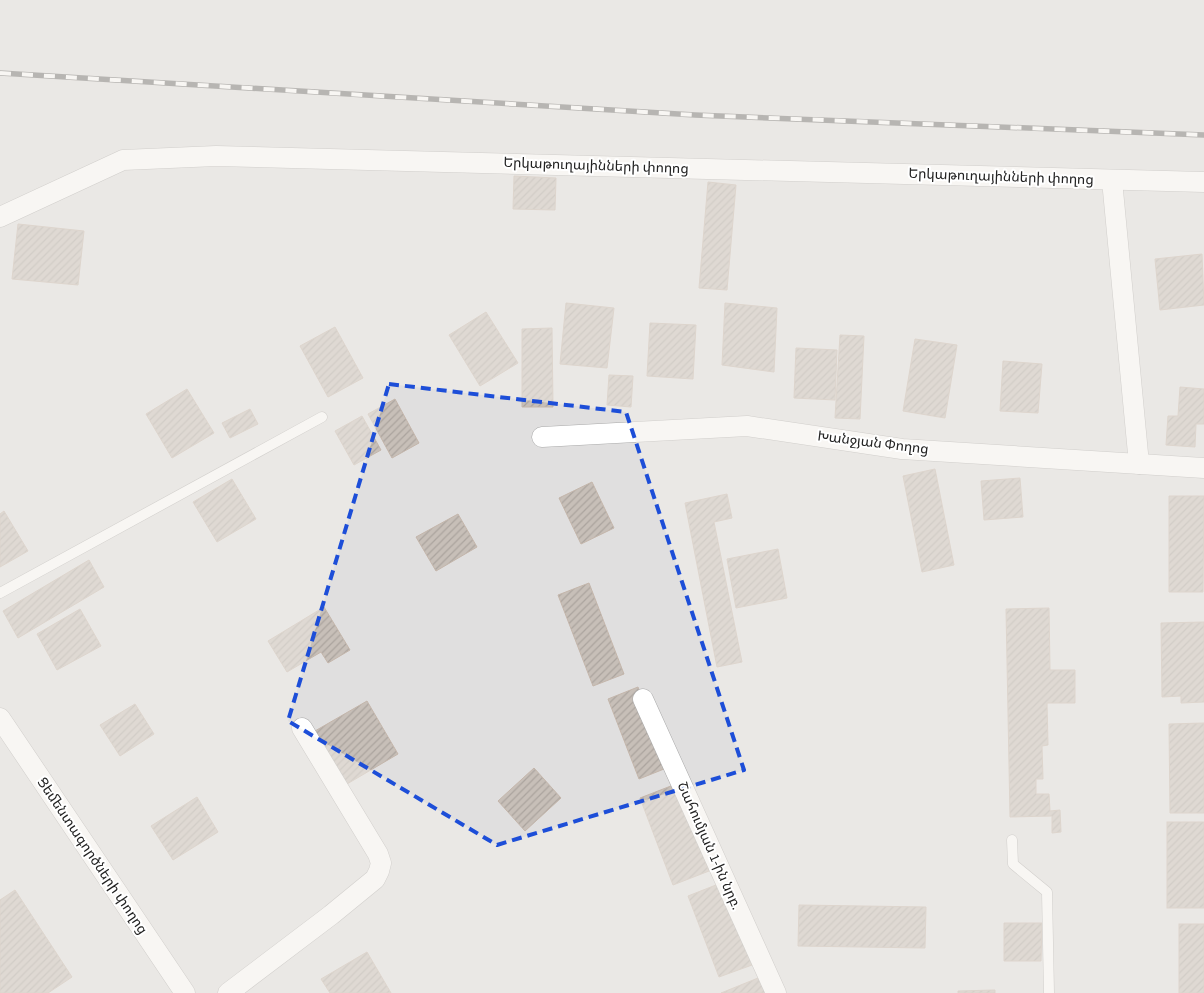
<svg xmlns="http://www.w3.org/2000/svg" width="1204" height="993" viewBox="0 0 1204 993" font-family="'Source Sans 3','Noto Sans Armenian',sans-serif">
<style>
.residential{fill:#e0dfdf}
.building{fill:url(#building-hatch);stroke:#c4b6ab}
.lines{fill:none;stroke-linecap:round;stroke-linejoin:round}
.lane-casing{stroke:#a9a9a9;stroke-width:11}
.street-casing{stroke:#a9a9a9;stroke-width:21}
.lane{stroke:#fff;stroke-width:10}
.street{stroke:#fff;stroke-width:20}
.rail-casing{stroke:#707070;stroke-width:5.5}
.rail{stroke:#fff;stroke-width:4;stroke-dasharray:11;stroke-linecap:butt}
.marked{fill:none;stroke:#1d4ed8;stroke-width:4;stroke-dasharray:10 6;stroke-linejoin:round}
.labels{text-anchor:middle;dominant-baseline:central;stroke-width:4;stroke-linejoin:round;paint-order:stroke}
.street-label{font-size:14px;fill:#222;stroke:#fff}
</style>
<defs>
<pattern id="building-hatch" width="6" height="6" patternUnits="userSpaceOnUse" patternTransform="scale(1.25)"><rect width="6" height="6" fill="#c7bfb8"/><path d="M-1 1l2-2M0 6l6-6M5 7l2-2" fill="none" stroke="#aba49e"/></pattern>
</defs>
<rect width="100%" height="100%" fill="#f2efe9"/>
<rect class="residential" x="0" y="0" width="1204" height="993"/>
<g class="building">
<polygon points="514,176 556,178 555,210 513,209"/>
<polygon points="708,182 736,185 727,290 699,288"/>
<polygon points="18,224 84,231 78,285 12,279"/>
<polygon points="1202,254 1204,305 1160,310 1155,259"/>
<polygon points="566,303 614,308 607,368 560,364"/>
<polygon points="725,303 777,308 774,372 722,365"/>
<polygon points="486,312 518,363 480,386 449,335"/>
<polygon points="650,323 696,325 693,379 647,376"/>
<polygon points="335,327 363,378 328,397 300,346"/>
<polygon points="552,328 553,407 522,407 522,329"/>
<polygon points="840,335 864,336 860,419 835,418"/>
<polygon points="915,339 957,345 945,418 903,411"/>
<polygon points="796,348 837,350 835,400 794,398"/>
<polygon points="1003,361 1042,364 1038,413 1000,411"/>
<polygon points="609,375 633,376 631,407 607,405"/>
<polygon points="1180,387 1204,389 1204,424 1196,424 1195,447 1166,445 1168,416 1178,416"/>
<polygon points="187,389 214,433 172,458 146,414"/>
<polygon points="395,399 419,443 392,458 368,414"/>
<polygon points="250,409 258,424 230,438 222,423"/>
<polygon points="362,416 381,450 354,465 335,431"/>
<polygon points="935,469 954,565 922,572 903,476"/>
<polygon points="1020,478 1023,517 984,520 981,481"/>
<polygon points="232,479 256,519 217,542 193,502"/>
<polygon points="592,482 614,528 581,544 559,498"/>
<polygon points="727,494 732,518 714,522 742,662 717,667 685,503"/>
<polygon points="1169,496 1204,496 1203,592 1169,592"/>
<polygon points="4,511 28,551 0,567 0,514"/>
<polygon points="458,514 477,547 436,571 416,537"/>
<polygon points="778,549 787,598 736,608 727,559"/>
<polygon points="89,560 104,587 18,638 3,611"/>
<polygon points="589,583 624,674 593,686 558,595"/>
<polygon points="324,607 350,650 328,663 321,652 287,672 268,641"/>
<polygon points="1049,608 1050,670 1075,670 1075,703 1047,703 1048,745 1042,746 1043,779 1036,779 1036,794 1049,794 1050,811 1060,810 1061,832 1052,833 1052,816 1010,817 1006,609"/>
<polygon points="80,609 101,646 57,670 37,634"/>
<polygon points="1204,622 1204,702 1181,703 1181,696 1162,697 1161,623"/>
<polygon points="638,687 669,767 639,779 608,699"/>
<polygon points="367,701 398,754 347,784 315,731"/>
<polygon points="135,704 154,734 120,756 100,725"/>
<polygon points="1204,723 1204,813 1170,813 1169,724"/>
<polygon points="534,768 561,798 525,831 498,801"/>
<polygon points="676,784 709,871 673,885 640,798"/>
<polygon points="197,797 218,832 173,860 151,826"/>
<rect x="1167" y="822" width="37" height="86"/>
<polygon points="721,883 752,965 719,977 688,896"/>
<polygon points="15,890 72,977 48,993 0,993 0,900"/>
<polygon points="799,905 926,907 925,948 798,946"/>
<polygon points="1004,923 1042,923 1041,961 1004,961"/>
<rect x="1179" y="924" width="25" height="69"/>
<polygon points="367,952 391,993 330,993 321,979"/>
<polygon points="763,976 769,993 721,993"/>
<polygon points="995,990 995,993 958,993 958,991"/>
</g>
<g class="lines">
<defs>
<g id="lane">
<polyline points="0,593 322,417"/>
<polyline points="1012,840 1013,864 1047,892 1049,993"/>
</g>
<g id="street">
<polyline points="1112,180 1139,464"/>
<polyline points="0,217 123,160 216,156 1204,182"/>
<polyline points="542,437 747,426 902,449 1204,468"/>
<polyline points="643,699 776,993"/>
<polyline points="0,718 185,993"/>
<polyline points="228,993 331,915 375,879 379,871 381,863 378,854 302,728"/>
</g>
</defs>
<use href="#lane" class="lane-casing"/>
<use href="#street" class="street-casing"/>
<use href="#lane" class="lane"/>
<use href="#street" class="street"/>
<defs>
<polyline id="rail" points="0,73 695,115 1204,135"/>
</defs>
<use href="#rail" class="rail-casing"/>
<use href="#rail" class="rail"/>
</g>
<path d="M0 0H1204V993H0ZM389,384L626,412L744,770L497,845L288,721Z" fill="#f2efe9" fill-opacity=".55" fill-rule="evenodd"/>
<path class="marked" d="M389,384L626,412L744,770L497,845L288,721Z"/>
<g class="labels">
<g class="street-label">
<text transform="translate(596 166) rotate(2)">Երկաթուղայինների փողոց</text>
<text transform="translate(1001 177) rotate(2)">Երկաթուղայինների փողոց</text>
<text transform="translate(873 443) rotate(7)">Խանջյան Փողոց</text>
<text transform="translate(709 846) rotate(66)">Շահումյան 1-ին նրբ.</text>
<text transform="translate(92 856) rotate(56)">Ցեմենտագործների փողոց</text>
</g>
</g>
</svg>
